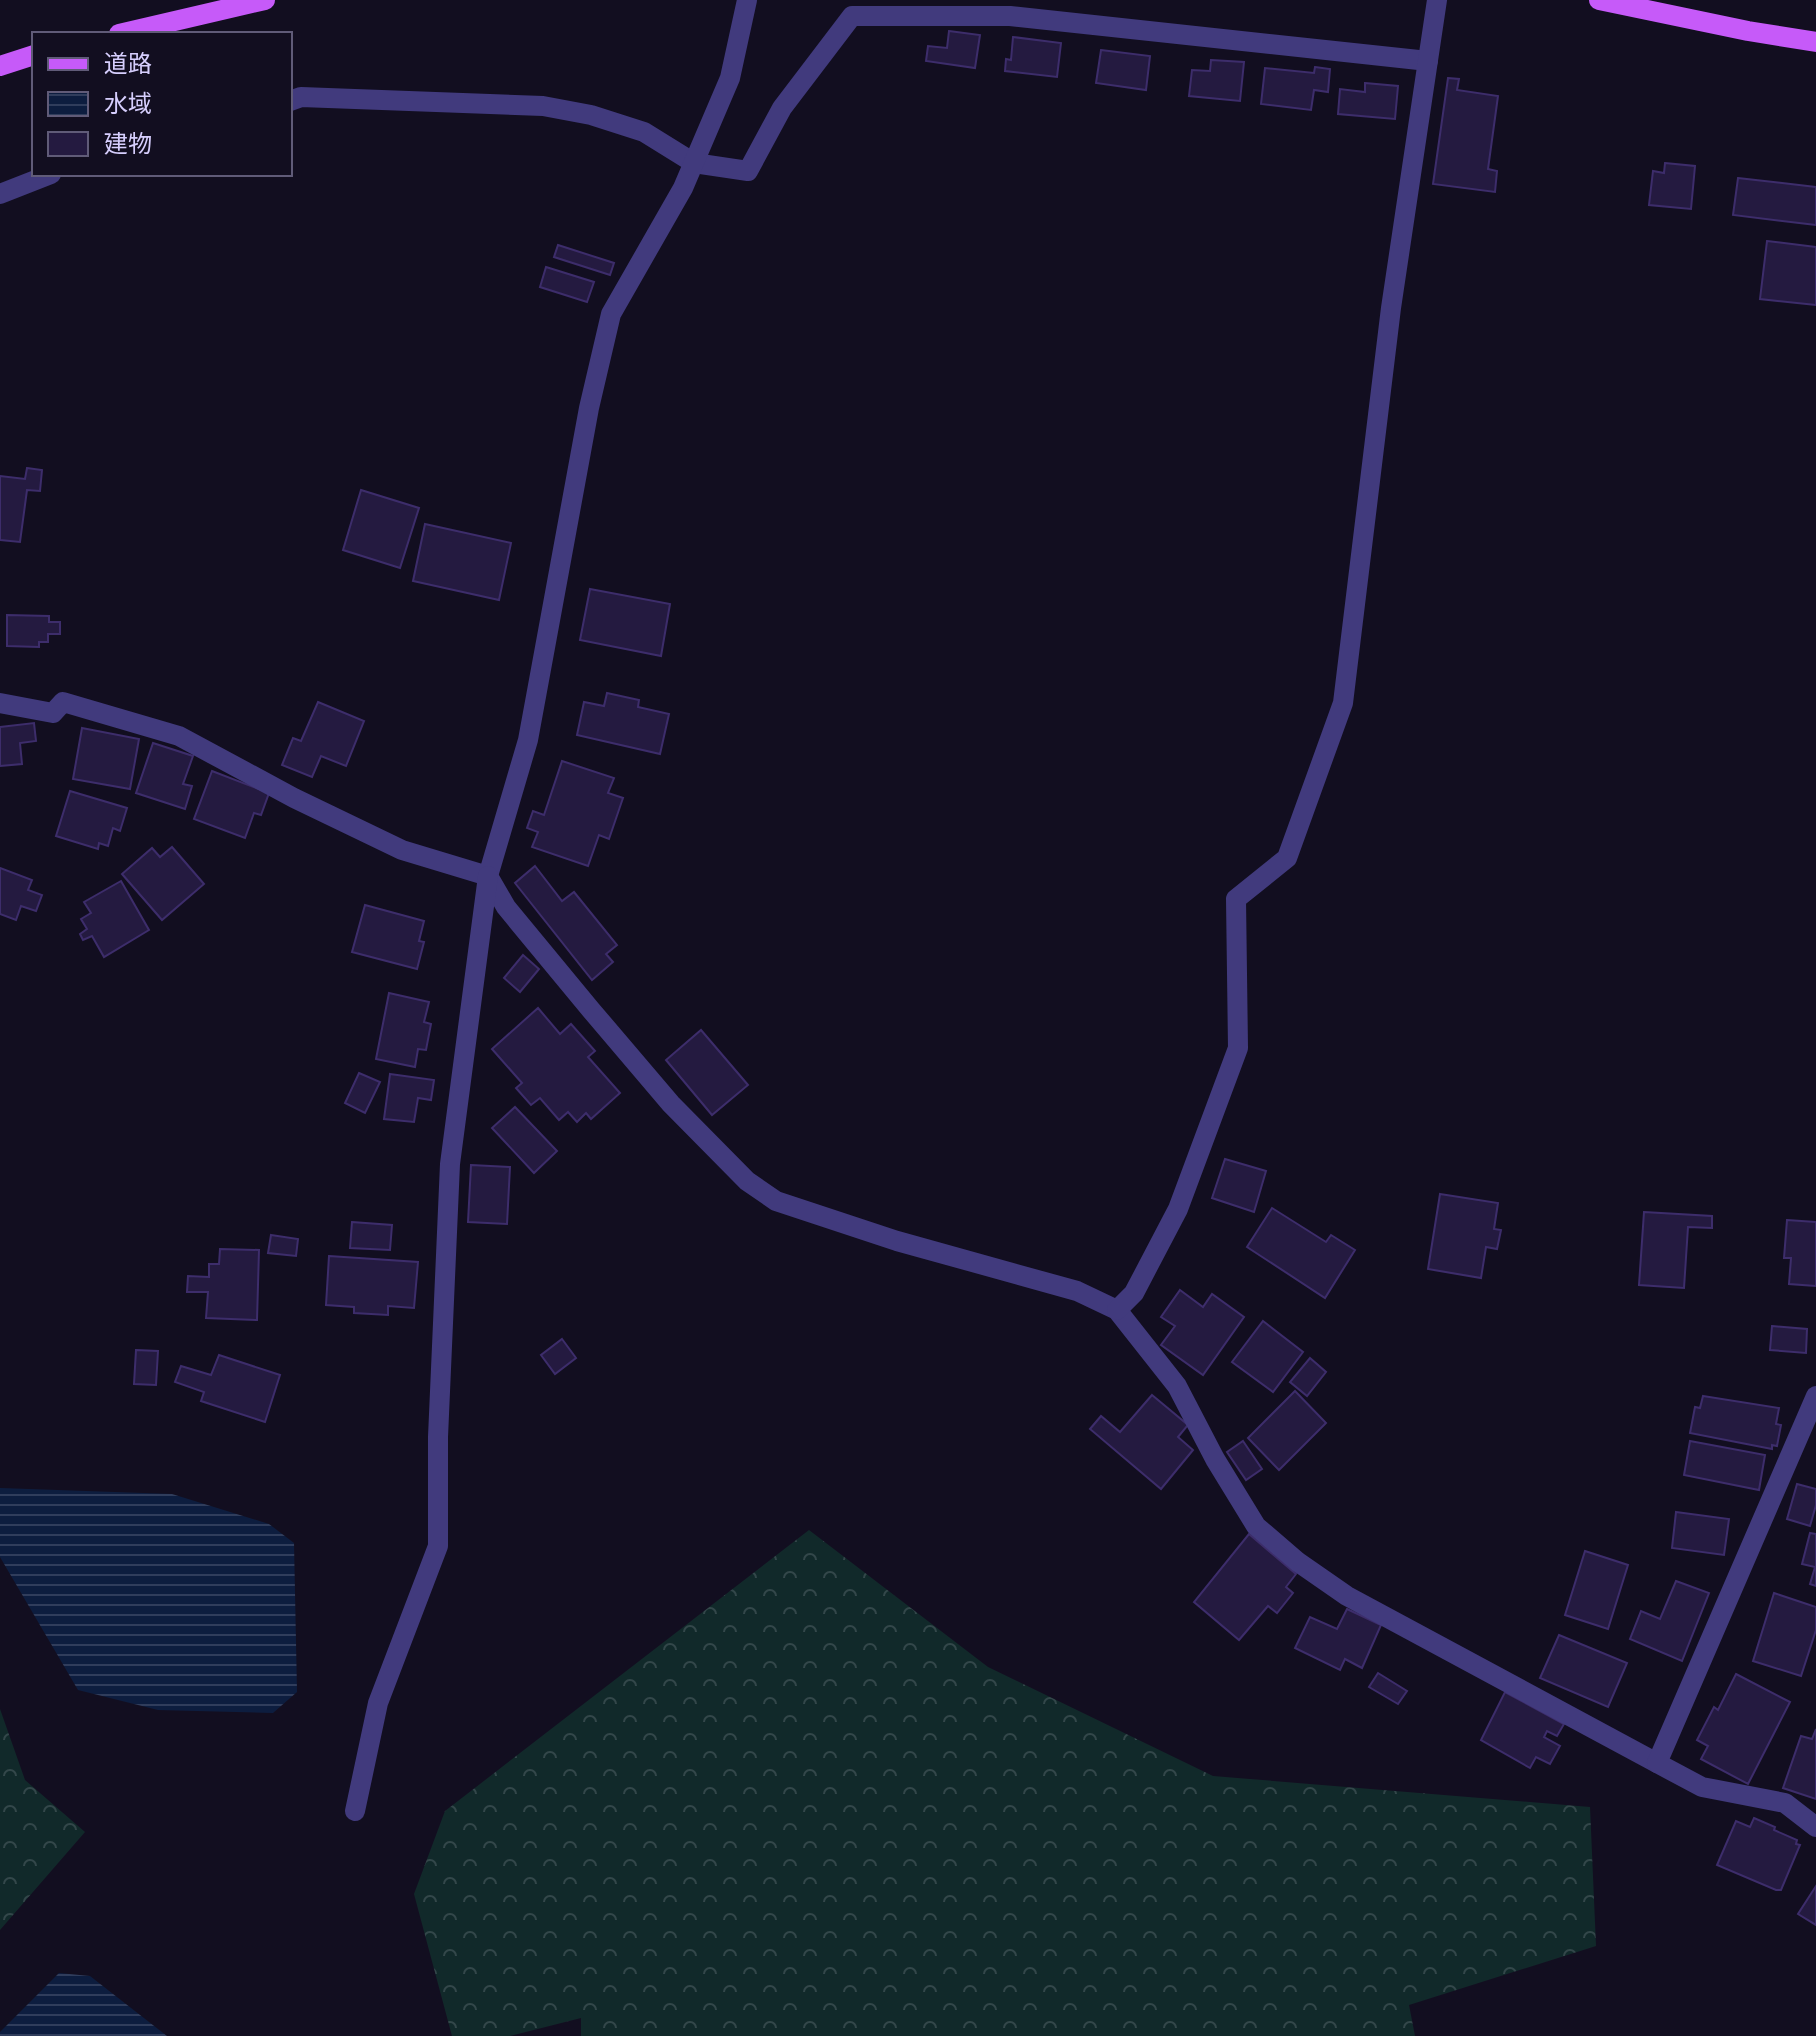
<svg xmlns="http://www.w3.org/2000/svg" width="1816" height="2036" viewBox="0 0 1816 2036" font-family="Signika,'Noto Sans JP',sans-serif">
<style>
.forest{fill:url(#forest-crowns)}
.water{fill:url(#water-rules)}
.building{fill:#241a40;stroke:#3d2d6b;stroke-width:2}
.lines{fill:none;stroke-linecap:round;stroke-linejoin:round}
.minor{stroke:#413a7d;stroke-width:20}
.primary{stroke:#c65af9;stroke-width:20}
</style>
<defs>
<pattern id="forest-crowns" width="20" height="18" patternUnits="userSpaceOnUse" patternTransform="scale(2)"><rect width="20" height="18" fill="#11292a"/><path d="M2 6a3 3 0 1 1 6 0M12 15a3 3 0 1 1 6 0" fill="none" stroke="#33474a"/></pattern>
<pattern id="water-rules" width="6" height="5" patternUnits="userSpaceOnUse" patternTransform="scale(2)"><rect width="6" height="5" fill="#0d1d3f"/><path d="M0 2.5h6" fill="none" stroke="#303d5c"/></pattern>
</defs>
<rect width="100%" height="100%" fill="#120e20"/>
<g class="forest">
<polygon points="809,1530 988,1667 1213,1776 1590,1807 1596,1946 1409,2005 1415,2036 581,2036 581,2018 510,2036 452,2036 414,1894 445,1811"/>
<polygon points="0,1709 25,1780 85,1832 0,1930"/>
</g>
<g class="water">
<polygon points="0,1488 172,1494 269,1524 294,1543 297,1692 273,1713 158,1710 78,1690 0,1557"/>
<polygon points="59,1973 90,1976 167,2036 0,2036 0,2032"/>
</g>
<g class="building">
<polygon points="949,31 980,35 975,68 926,61 928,46 947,48"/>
<polygon points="1013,37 1061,43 1057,77 1005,71 1006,59 1011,60"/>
<polygon points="1101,50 1150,56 1146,90 1096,83"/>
<polygon points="1211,60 1244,62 1240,101 1189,96 1192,70 1210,71"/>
<polygon points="1315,67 1330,69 1328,92 1314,90 1311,110 1261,104 1265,68 1314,73"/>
<polygon points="1448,78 1459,79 1457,90 1498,96 1488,169 1497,171 1495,192 1433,184"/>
<polygon points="1365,83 1398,86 1395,119 1338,114 1340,89 1365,92"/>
<polygon points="1665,163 1695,166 1691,209 1649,205 1653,171 1664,173"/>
<polygon points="1738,178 1816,187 1816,225 1733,215"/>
<polygon points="1767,241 1816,247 1816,305 1760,299"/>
<polygon points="558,245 614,263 610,275 554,257"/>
<polygon points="546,267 594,282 587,302 540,287"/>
<polygon points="27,468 42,470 40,491 27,490 20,542 0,540 0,476 25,479"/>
<polygon points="361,490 419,508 400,568 343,550"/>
<polygon points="425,524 511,543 499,600 413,581"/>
<polygon points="590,589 670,604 661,656 580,640"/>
<polygon points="7,615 49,616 49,622 60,622 60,634 48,634 48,642 39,642 39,647 7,646"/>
<polygon points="607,693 639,700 638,707 669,714 660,754 577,735 584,702 604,706"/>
<polygon points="318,702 364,721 346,766 321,756 312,777 282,765 293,738 301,741"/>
<polygon points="34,723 36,741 20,743 22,764 0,766 0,727"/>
<polygon points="82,728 139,739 130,789 73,779"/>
<polygon points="153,743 193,756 183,784 192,786 185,809 136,793"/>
<polygon points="562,761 614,778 608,793 623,798 609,839 599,835 588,866 532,847 538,832 527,828 533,811 544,815"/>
<polygon points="212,771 269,793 261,815 254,813 245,838 194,819"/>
<polygon points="70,791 127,808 120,831 113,828 108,846 99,843 98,849 56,836"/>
<polygon points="172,847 204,884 162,920 122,874 152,848 160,857"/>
<polygon points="535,866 562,901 574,892 617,945 606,954 613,962 592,980 515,883"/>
<polygon points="0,868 32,880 28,890 42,895 36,911 21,906 16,920 0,914"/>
<polygon points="121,881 149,930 104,957 92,936 83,940 80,934 87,929 81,919 91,913 84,902"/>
<polygon points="365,905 424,921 419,941 424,942 417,969 352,952"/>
<polygon points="523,955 539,969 520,992 504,978"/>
<polygon points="389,993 429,1002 424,1022 431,1024 426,1050 418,1049 415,1067 376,1059"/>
<polygon points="538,1008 560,1034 571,1024 595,1051 588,1057 620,1093 591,1119 586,1113 577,1122 568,1112 559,1120 540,1098 531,1105 516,1088 522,1083 492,1049"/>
<polygon points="701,1030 748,1085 712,1115 666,1060"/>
<polygon points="359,1073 380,1082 365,1113 345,1103"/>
<polygon points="390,1074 434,1080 431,1100 418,1098 414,1122 384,1119"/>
<polygon points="515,1107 557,1151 534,1173 492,1128"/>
<polygon points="1225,1159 1266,1171 1254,1212 1212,1198"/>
<polygon points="471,1165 510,1167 507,1224 468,1222"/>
<polygon points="1440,1194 1498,1203 1494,1229 1501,1230 1497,1249 1486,1247 1481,1278 1428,1269"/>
<polygon points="1272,1208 1326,1242 1331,1235 1355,1250 1325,1298 1247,1247"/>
<polygon points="1644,1212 1712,1216 1712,1228 1688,1227 1684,1288 1639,1285"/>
<polygon points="1787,1220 1816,1222 1816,1286 1789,1284 1791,1258 1784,1258"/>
<polygon points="352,1222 392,1225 390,1250 350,1248"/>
<polygon points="271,1235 298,1239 296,1256 268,1253"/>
<polygon points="220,1249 259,1250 257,1320 206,1318 208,1292 187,1292 188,1276 209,1277 209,1264 219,1264"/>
<polygon points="329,1256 418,1262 414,1308 388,1306 388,1315 354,1313 354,1307 326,1305"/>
<polygon points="1180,1290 1203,1307 1212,1294 1244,1317 1203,1375 1161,1345 1175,1326 1161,1317"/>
<polygon points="1263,1321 1303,1352 1273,1392 1232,1362"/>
<polygon points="1772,1326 1807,1329 1806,1353 1770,1350"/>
<polygon points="562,1339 576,1358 555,1374 541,1355"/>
<polygon points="136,1350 158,1351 156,1385 134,1384"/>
<polygon points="219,1355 280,1375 265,1422 201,1401 204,1392 175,1382 181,1366 211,1375"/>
<polygon points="1310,1358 1326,1372 1307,1396 1290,1382"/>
<polygon points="1295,1391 1326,1423 1279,1470 1248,1438"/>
<polygon points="1152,1395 1188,1425 1178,1437 1193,1450 1161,1489 1090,1429 1101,1416 1120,1432"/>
<polygon points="1703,1396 1779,1408 1776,1424 1781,1425 1777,1446 1772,1445 1772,1449 1690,1433 1695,1407 1700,1408"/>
<polygon points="1243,1441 1262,1469 1246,1480 1227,1452"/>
<polygon points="1690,1441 1765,1455 1759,1490 1684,1475"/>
<polygon points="1797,1484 1816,1489 1816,1505 1810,1526 1787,1519"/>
<polygon points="1676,1512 1729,1519 1724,1555 1672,1548"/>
<polygon points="1810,1533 1816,1534 1816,1586 1810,1584 1815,1567 1802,1564"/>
<polygon points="1249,1534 1296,1574 1286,1587 1293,1593 1277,1613 1268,1606 1239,1640 1194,1602"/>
<polygon points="1585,1551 1628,1565 1608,1629 1565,1615"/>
<polygon points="1676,1581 1709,1593 1682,1661 1630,1639 1641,1611 1660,1619"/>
<polygon points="1774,1593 1816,1607 1816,1630 1801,1676 1753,1661"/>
<polygon points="1347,1609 1381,1625 1362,1668 1345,1659 1340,1670 1295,1648 1310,1617 1337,1629"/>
<polygon points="1559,1635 1627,1663 1608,1707 1540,1678"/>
<polygon points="1378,1673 1407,1691 1398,1704 1369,1687"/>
<polygon points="1736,1674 1790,1702 1748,1784 1701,1759 1708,1746 1697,1740 1714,1707 1718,1710"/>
<polygon points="1505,1692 1564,1724 1557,1736 1547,1731 1544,1737 1560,1746 1550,1764 1536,1757 1530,1768 1481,1740"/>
<polygon points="1816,1729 1816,1799 1783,1788 1801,1736 1812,1739"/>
<polygon points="1754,1818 1775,1827 1774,1830 1797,1840 1796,1844 1800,1845 1781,1890 1776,1890 1717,1865 1736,1821 1750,1827"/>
<polygon points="1816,1886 1816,1925 1798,1914"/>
</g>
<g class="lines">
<g class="minor">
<polyline points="290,101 301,97 543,106 591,115 644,132 694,163 748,171 782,108 852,16 1010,16 1428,61"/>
<polyline points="0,194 51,174"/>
<polyline points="0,703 53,713 63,702 179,736 294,798 402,850 488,876 528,740 589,408 611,314 683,188 730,78 747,0"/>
<polyline points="488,876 506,907 591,1010 671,1104 747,1181 776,1201 897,1241 1077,1291 1117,1310 1177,1386 1215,1459 1256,1526 1298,1562 1347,1596 1657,1763"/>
<polyline points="1117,1310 1134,1293 1178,1209 1238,1048 1236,899 1287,858 1343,703 1391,308 1437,0"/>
<polyline points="1816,1396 1657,1763 1702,1787 1785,1803 1816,1827"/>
<polyline points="355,1811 378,1703 438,1546 438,1437 450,1164 488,876"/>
</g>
<g class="primary">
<polyline points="1599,0 1748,31 1816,42"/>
<polyline points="119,34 265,0"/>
<polyline points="0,66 34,55"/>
</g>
</g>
<rect x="32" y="32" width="260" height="144" fill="#120e20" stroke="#605b78" stroke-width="2"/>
<rect x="48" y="58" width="40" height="12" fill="#c65af9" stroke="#605b78" stroke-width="2"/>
<text x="104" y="72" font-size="24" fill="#d6cefd">道路</text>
<rect x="48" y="92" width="40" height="24" fill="url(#water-rules)" stroke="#605b78" stroke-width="2"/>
<text x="104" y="112" font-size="24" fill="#d6cefd">水域</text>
<rect x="48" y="132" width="40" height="24" fill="#241a40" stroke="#605b78" stroke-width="2"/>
<text x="104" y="152" font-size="24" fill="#d6cefd">建物</text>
</svg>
